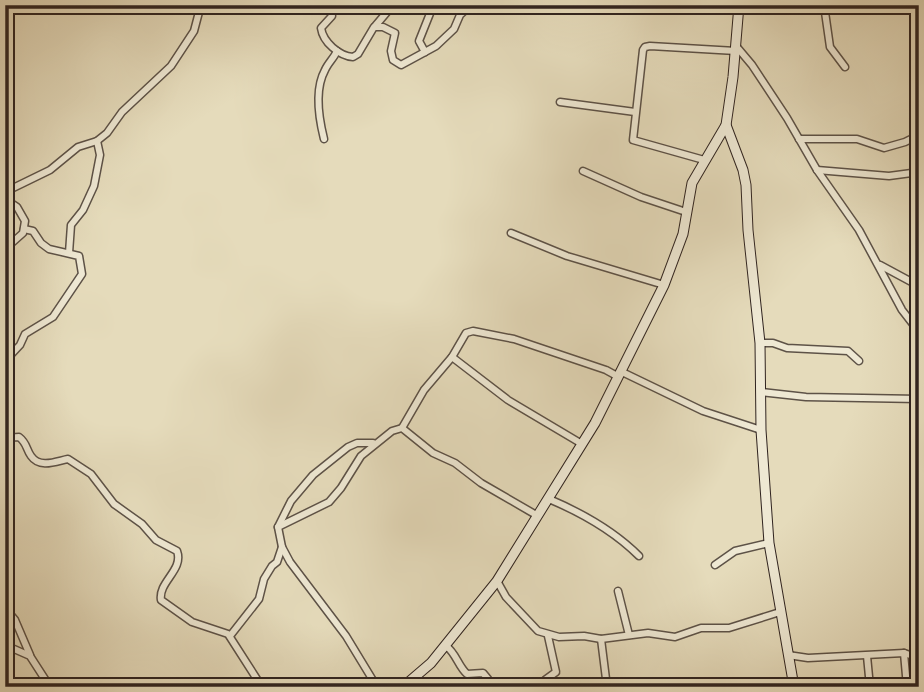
<svg xmlns="http://www.w3.org/2000/svg" width="924" height="692" viewBox="0 0 924 692" font-family="'Libre Bodoni',serif">
<style>
.lines{fill:none;stroke-linecap:round;stroke-linejoin:round}
.street-casing{stroke:#5d5247;stroke-width:9}
.secondary-casing{stroke:#302420;stroke-width:11}
.street{stroke:#eee8d3;stroke-width:6}
.secondary{stroke:#eee8d3;stroke-width:9}
</style>
<rect width="100%" height="100%" fill="#e5dbbb"/>
<filter id="stains"><feTurbulence type="fractalNoise" baseFrequency=".00286" numOctaves="4"/><feColorMatrix values="0 0 0 0 .2 0 0 0 0 .09 0 0 0 0 .02 0 0 0 .5 -.17"/></filter>
<radialGradient id="worn" r=".72"><stop offset=".6" stop-color="#630" stop-opacity="0"/><stop offset="1" stop-color="#630" stop-opacity=".3"/></radialGradient>
<g class="lines">
<defs>
<g id="street">
<path d="M330,5L332,16L321,28C323,42 339,56 353,57L358,54L374,27H383L395,33L391,51L393,60L401,65L436,46L454,29L460,15L471,5"/>
<polyline points="824,5 830,47 845,67"/>
<polyline points="376,25 393,5"/>
<polyline points="736,46 752,65 787,118 817,170 859,230 902,310 919,332"/>
<polyline points="425,52 419,41 431,11"/>
<polyline points="560,102 635,112"/>
<path d="M324,139C319,119 314,90 325,70C328,63 334,58 337,51"/>
<polyline points="799,139 857,139 884,148 905,142 919,135"/>
<polyline points="704,160 633,140 643,50 645,47 650,46 736,51"/>
<polyline points="817,170 889,176 919,172"/>
<polyline points="583,171 641,197 686,212"/>
<polyline points="511,233 567,256 664,285"/>
<polyline points="5,249 23,233 25,221 17,207 8,201 11,189 50,170 78,147 97,141 107,133 122,112 171,66 194,31 199,12 203,5"/>
<polyline points="69,253 71,225 83,210 94,186 100,155 97,141"/>
<polyline points="880,265 919,286"/>
<polyline points="760,343 773,343 787,348 848,351 859,361"/>
<polyline points="452,357 508,400 582,444"/>
<polyline points="5,361 20,345 25,334 53,317 82,274 79,256 49,249 41,243 33,231 24,229"/>
<polyline points="620,371 703,411 761,430"/>
<polyline points="761,392 806,397 919,399"/>
<polyline points="402,428 424,390 452,357 466,333 473,331 514,339 606,370 617,376"/>
<path d="M5,438L19,437C27,443 26,449 31,456C40,469 57,461 68,459L91,474L114,504L142,524L156,540L177,551C184,570 158,582 161,600L192,622L228,634L262,687"/>
<polyline points="373,443 357,443 348,447 313,475 291,501 278,527 282,547 290,562 346,636 377,687"/>
<path d="M549,499C582,513 614,531 639,556"/>
<polyline points="278,527 329,502 341,488 361,456 392,431 402,428 433,453 455,463 481,483 538,516"/>
<polyline points="715,565 735,551 769,543"/>
<polyline points="497,581 506,597 538,631 559,637 584,636 601,639 648,633 675,637 701,628 729,628 780,612"/>
<polyline points="618,591 629,635"/>
<polyline points="5,608 15,620 30,655"/>
<polyline points="230,636 259,599 264,579 272,566 277,562 282,547"/>
<polyline points="601,639 607,687"/>
<polyline points="5,645 30,656 50,687"/>
<path d="M446,646C456,653 458,666 467,674L483,673L488,679L490,687"/>
<polyline points="904,653 907,687"/>
<polyline points="788,655 808,658 904,653 919,658"/>
<polyline points="867,656 870,687"/>
<polyline points="545,687 545,680 556,672 548,636"/>
</g>
<g id="secondary">
<polyline points="726,125 743,170 746,185 748,230 760,343 761,430 769,543 794,687"/>
<polyline points="403,687 431,663 497,581 595,423 664,285 683,234 692,183 726,125 733,77 739,5"/>
</g>
</defs>
<use href="#street" class="street-casing"/>
<use href="#secondary" class="secondary-casing"/>
<use href="#street" class="street"/>
<use href="#secondary" class="secondary"/>
</g>
<rect width="924" height="692" fill="none" stroke="#e5dbbb" stroke-width="28"/>
<rect x="7" y="7" width="910" height="678" fill="none" stroke="#302420" stroke-width="3.5"/>
<rect x="14" y="14" width="896" height="664" fill="none" stroke="#302420" stroke-width="2"/>
<rect width="100%" height="100%" filter="url(#stains)"/>
<rect width="100%" height="100%" fill="url(#worn)"/>
</svg>
